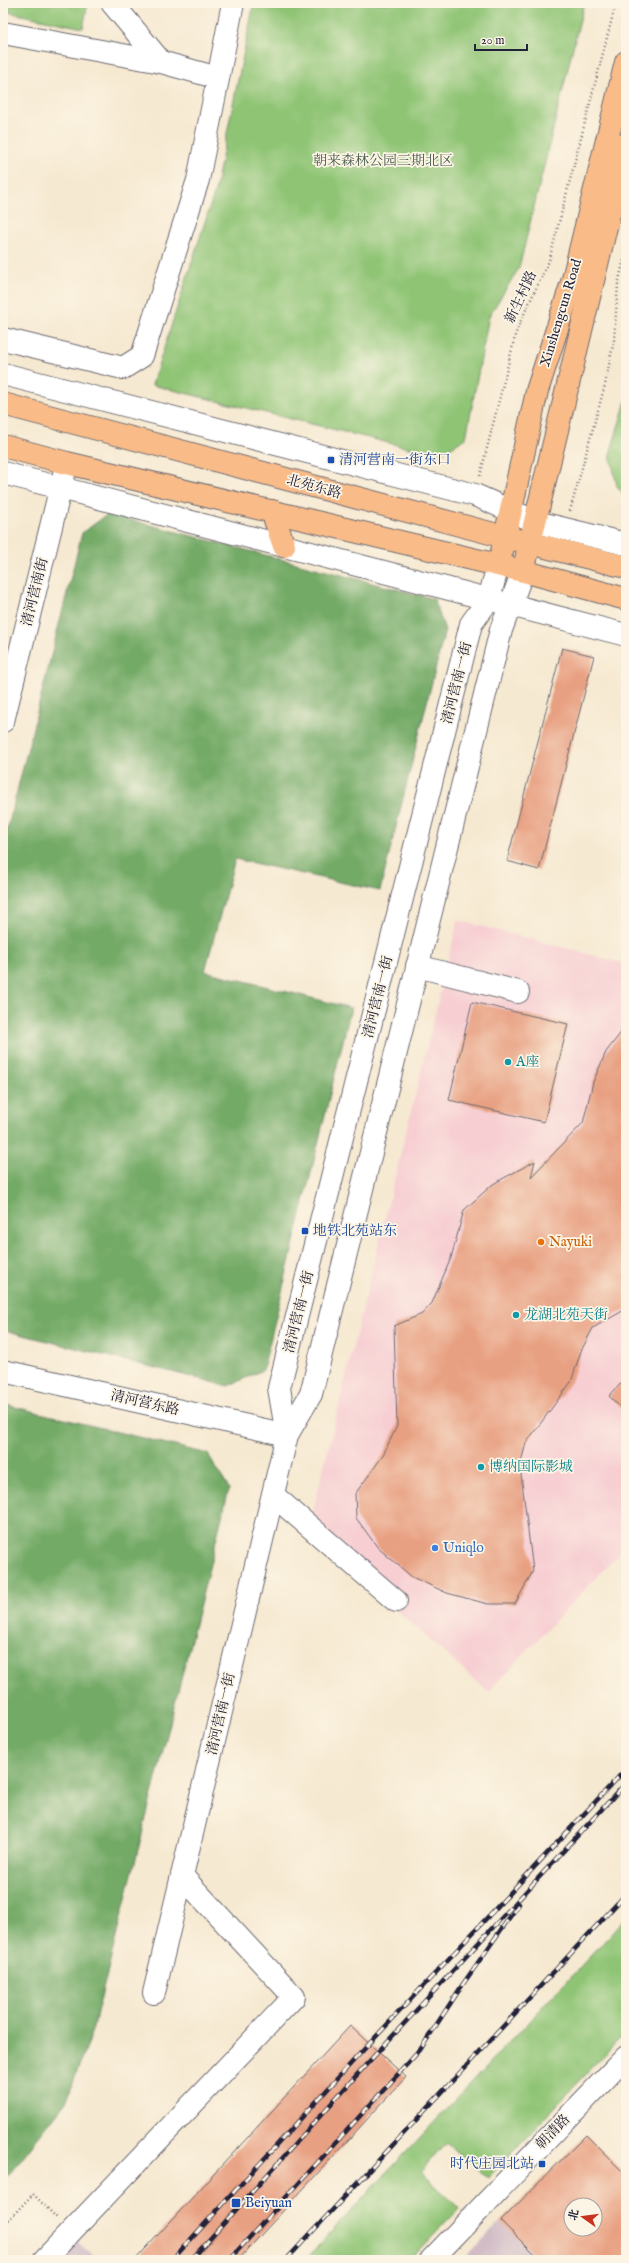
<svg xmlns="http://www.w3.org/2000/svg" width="629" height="2263" viewBox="0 0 629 2263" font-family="'IM FELL English','Noto Serif SC',serif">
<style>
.built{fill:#f7cfd3}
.industrial{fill:#d2bdc7}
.green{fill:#8fc475;stroke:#587358}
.forest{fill:#73aa66;stroke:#4a6650}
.building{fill:#e8a082;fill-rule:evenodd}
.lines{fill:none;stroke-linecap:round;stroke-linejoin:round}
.minor-casing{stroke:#6c6870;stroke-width:24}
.major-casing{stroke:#6c6870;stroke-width:24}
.path{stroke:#6c6870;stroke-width:2.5;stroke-dasharray:1 3;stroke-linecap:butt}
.minor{stroke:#fff;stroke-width:22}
.major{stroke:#f9bc89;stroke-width:22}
.rail-casing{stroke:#22223b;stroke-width:4.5}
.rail{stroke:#fcf5e5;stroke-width:3;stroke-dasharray:9;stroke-linecap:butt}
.transit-dot{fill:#1a4fb4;stroke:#fcf5e5;stroke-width:1.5}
.culture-dot{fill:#0f9aa8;stroke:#fcf5e5;stroke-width:1.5}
.food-dot{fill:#e8710a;stroke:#fcf5e5;stroke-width:1.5}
.shop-dot{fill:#3f7fe0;stroke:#fcf5e5;stroke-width:1.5}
.labels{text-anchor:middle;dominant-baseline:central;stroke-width:3.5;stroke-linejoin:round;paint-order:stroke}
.park-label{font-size:14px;fill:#485b4f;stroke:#fcf5e5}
.street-label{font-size:14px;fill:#22223b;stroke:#fcf5e5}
.transit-label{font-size:14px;fill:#164399;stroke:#fcf5e5;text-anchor:start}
.culture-label{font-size:14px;fill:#0d838f;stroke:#fcf5e5;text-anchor:start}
.food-label{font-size:14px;fill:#c56008;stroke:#fcf5e5;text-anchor:start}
.shop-label{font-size:14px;fill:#366cbe;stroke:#fcf5e5;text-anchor:start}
</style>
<rect width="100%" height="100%" fill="#fcf5e5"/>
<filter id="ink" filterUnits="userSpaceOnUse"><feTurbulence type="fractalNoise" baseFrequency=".025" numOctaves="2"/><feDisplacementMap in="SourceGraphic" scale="8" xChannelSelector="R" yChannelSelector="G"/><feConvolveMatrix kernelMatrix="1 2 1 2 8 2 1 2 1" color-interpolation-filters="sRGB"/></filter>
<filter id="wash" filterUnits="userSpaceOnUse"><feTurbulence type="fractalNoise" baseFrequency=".012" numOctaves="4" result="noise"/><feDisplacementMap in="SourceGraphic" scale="16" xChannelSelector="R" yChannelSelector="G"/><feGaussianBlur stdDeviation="0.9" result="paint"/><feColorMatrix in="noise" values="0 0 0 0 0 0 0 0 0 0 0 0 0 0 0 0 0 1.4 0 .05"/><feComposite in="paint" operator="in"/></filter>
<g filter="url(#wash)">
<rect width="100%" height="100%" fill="#f6e9d1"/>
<polygon class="built" points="458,920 626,964 626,1546 488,1692 308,1531"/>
<g class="industrial">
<polygon points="501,2221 540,2260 463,2260"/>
<polygon points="74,2239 98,2260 55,2260"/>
</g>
<g class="green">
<polygon points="3,3 88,3 83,28 3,11"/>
<polygon points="254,3 584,3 519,268 489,316 466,438 438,455 152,385 215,191"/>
<polygon points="626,401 626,497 617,486 610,454"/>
<polygon points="626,1918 626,2032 488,2178 446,2143 421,2172 459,2208 409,2260 305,2260"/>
</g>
<g class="forest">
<polygon points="108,514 434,599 445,630 380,891 235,859 205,971 351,1008 263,1370 228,1386 3,1330 3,847 82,533"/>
<polygon points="3,1404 208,1454 229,1489 94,2025 66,2102 3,2182"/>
</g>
<g id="blocks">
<g class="building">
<polygon points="562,648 594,656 539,870 507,861"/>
<polygon points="472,1002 568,1024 544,1122 449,1100"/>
<polygon points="626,1026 626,1309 593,1328 581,1351 571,1382 526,1443 520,1466 533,1571 515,1604 488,1604 447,1593 412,1577 378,1548 356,1518 355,1494 382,1457 397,1426 394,1326 422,1314 432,1303 451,1258 464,1210 493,1184 535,1161 531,1177 583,1123 593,1082 606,1052"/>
<polygon points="626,1378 626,1413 609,1396"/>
<polygon points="350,2026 406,2077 238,2260 135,2260"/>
<path d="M586,2135L626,2175V2260H540L501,2221ZM571,2205H595V2229H571Z"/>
</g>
</g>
</g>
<g filter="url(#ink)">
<use href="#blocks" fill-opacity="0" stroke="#6c6870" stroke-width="1"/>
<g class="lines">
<defs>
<g id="minor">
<polyline points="112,3 161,62"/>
<polyline points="3,33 161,62 218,78"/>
<polyline points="3,339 123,368 142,356 198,180 233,3"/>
<polyline points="3,374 475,495 536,522 626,544"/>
<polyline points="3,473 626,635"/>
<polyline points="3,721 64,474"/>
<polyline points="417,966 518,992"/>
<polyline points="3,1371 287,1435"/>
<polyline points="287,1435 279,1388 471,624 489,599 498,565"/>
<polyline points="273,1495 396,1601"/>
<polyline points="154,1993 287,1435 311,1394 501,630 523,571"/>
<polyline points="44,2260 294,1997 182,1876"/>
<polyline points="431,2260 626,2057"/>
</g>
<g id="major">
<polyline points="3,404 505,537 626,567"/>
<polyline points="3,446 67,463 523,571 626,599"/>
<polyline points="272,511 284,546"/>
<polyline points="502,551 537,391 573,279 626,62"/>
<polyline points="526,559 626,144"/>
</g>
</defs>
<use href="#minor" class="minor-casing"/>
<use href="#major" class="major-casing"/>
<g class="path">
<polyline points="480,476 517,329 549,261 616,3"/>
<polyline points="570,511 605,385 614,340 618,284 626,251"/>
<polyline points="3,2226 33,2194 58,2219"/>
</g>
<use href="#minor" class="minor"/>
<use href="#major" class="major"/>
<defs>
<g id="rail">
<polyline points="172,2260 356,2058 626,1769"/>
<polyline points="191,2260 364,2067 626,1783"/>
<polyline points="229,2260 420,2050 463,1984 519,1904"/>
<polyline points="286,2260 626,1894"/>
</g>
</defs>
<use href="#rail" class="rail-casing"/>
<use href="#rail" class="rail"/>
</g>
</g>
<g class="transit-dot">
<rect x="327" y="456" width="8" height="8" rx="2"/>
<rect x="301" y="1227" width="8" height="8" rx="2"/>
<rect x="538" y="2160" width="8" height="8" rx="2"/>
<rect x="231" y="2198" width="10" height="10" rx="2"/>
</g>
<g class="culture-dot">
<circle cx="508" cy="1062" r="4"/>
<circle cx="516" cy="1315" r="4"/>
<circle cx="481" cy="1467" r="4"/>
</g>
<circle class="food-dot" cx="541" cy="1242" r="4"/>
<circle class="shop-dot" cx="435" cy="1548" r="4"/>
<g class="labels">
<g class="park-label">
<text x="383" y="161">朝来森林公园三期北区</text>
</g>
<g class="street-label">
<text transform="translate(521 297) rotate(-65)">新生村路</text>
<text transform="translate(561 313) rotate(-73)">Xinshengcun Road</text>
<text transform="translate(314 487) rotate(15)">北苑东路</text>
<text transform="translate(35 592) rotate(-76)">清河营南街</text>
<text transform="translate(457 683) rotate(-76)">清河营南一街</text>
<text transform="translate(378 997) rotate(-76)">清河营南一街</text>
<text transform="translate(299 1312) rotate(-76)">清河营南一街</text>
<text transform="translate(145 1403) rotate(13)">清河营东路</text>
<text transform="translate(221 1714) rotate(-77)">清河营南一街</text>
<text transform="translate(553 2132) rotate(-46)">朝清路</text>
</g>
<g class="transit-label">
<text x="339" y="460">清河营南一街东口</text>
<text x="313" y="1231">地铁北苑站东</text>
<text x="534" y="2164" text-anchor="end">时代庄园北站</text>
<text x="245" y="2203">Beiyuan</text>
</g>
<g class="culture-label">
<text x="516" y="1062">A座</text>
<text x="524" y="1315">龙湖北苑天街</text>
<text x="489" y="1467">博纳国际影城</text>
</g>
<g class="food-label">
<text x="549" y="1242">Nayuki</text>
</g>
<g class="shop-label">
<text x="443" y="1548">Uniqlo</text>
</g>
</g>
<rect width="629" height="2263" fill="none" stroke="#fcf5e5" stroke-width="16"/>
<g transform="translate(583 2217) rotate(284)"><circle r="19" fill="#fcf5e5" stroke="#a5a1a1"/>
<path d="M0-3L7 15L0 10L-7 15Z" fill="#c8321e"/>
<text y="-6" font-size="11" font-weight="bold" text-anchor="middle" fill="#22223b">北</text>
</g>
<path d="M475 44v6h52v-6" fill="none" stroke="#22223b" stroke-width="2"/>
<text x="481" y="44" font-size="12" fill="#22223b" stroke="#fcf5e5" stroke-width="3" paint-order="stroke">20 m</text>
</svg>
